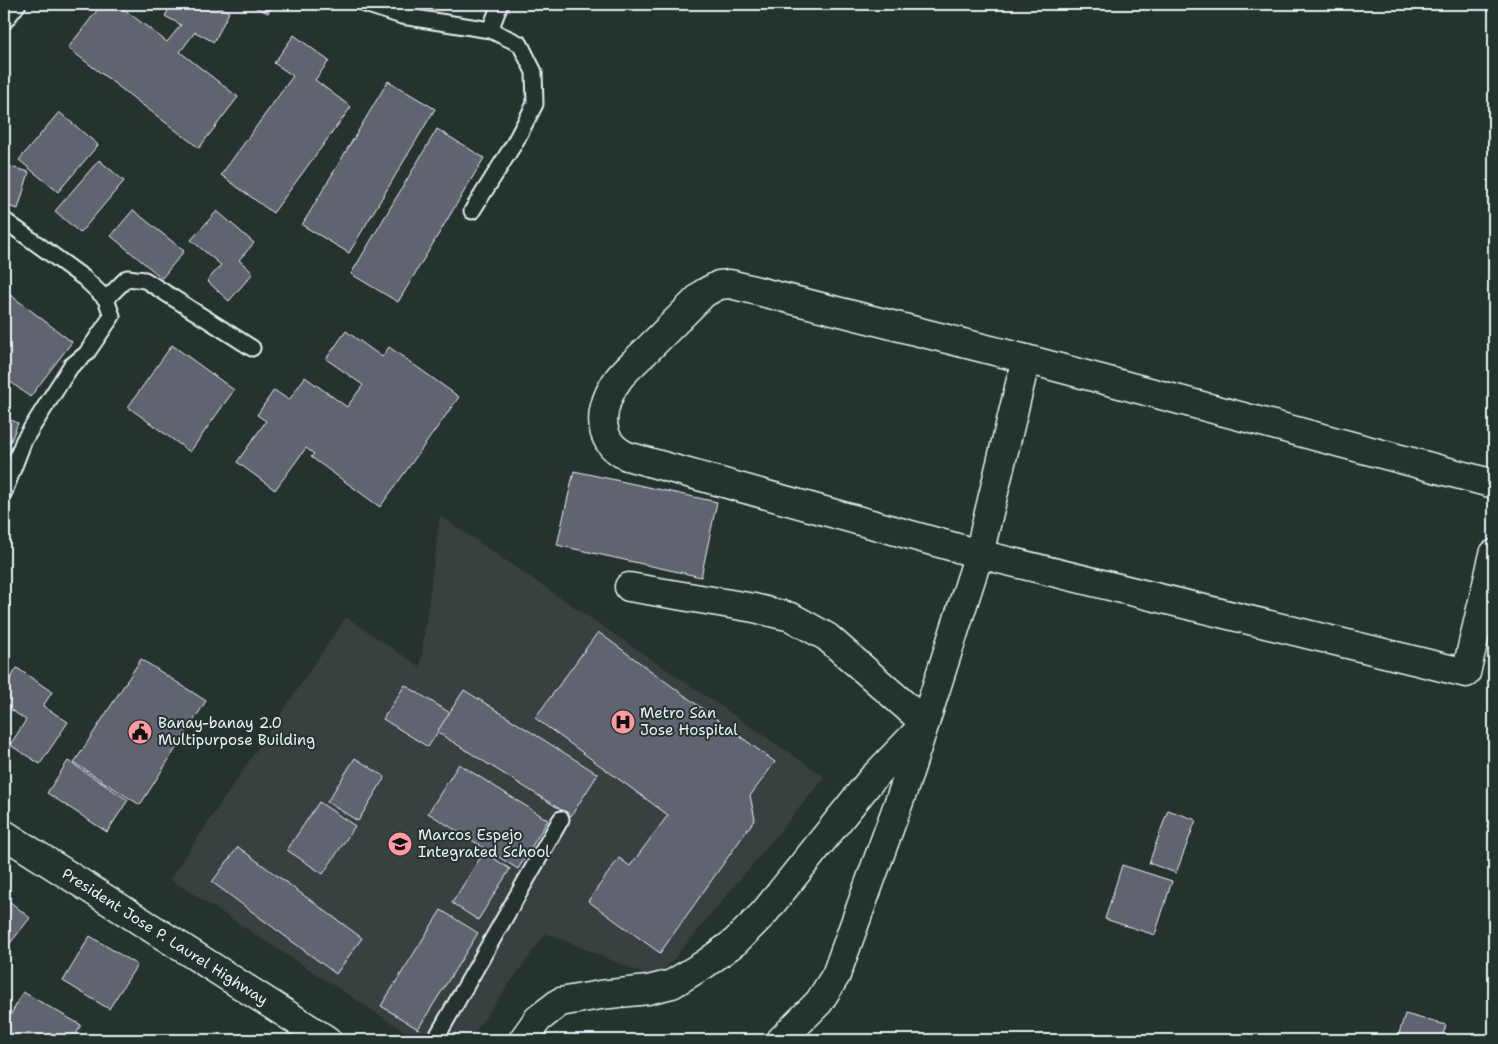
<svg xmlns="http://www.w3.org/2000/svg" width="1498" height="1044" viewBox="0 0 1498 1044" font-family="'Shantell Sans',sans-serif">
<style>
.built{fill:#374141}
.building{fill:#606370;stroke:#e8f1f8}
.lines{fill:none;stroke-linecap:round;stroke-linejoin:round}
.service-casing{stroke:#e8f1f8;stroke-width:19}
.minor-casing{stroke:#e8f1f8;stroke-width:31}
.trunk-casing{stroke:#e8f1f8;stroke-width:31}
.service{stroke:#26332d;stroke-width:15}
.minor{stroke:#26332d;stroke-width:28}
.trunk{stroke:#26332d;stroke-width:28}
.labels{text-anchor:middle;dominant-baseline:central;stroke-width:4;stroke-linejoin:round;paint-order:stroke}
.poi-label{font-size:15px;fill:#e8f1f8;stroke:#26332d;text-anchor:start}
.street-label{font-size:15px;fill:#e8f1f8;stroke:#26332d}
</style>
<rect width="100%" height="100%" fill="#26332d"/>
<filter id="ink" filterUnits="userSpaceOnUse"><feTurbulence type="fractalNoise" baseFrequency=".02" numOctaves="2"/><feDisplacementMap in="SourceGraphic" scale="10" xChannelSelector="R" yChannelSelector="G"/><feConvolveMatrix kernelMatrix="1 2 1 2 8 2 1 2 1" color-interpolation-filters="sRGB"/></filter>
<g filter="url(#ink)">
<polygon class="built" points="440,516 825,777 657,979 546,933 469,1040 418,1040 170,879 346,617 420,667"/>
<g class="building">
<polygon points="102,4 117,4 167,42 181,25 165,16 172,4 213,4 229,12 214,42 195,32 180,52 238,97 199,148 68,48"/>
<polygon points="247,4 273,4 268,13"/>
<polygon points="294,35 329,61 315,80 351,107 273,213 221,175 293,76 274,63"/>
<polygon points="388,81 435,109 349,253 302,225"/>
<polygon points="59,112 98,145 58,192 19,160"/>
<polygon points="437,129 484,158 398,302 351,274"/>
<polygon points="99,160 124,181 80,233 55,211"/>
<polygon points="4,165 29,172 18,209 4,205"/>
<polygon points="133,210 184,251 162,278 111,236"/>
<polygon points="217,211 254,243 239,260 253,273 229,301 207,281 221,265 191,240"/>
<polygon points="4,290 72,342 30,397 4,377"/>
<polygon points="346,331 382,357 389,347 459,397 380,507 311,457 314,454 306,448 275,490 237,462 266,421 257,415 274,390 289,400 305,377 347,407 363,385 326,359"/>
<polygon points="172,345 234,390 190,452 128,407"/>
<polygon points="4,417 18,423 4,458"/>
<polygon points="574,471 717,502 701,577 557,545"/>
<polygon points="598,632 775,762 750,796 755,819 660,953 588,901 619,858 630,866 668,815 535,718"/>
<polygon points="141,659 206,701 140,805 74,763"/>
<polygon points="17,668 52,692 43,706 68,722 40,764 10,745 26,720 4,705 4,688"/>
<polygon points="405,685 450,713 428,747 383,719"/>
<polygon points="464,690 598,774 571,816 437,732"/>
<polygon points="355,758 385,777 358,821 327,802"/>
<polygon points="68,761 128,800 107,832 47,793"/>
<polygon points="459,764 548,820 518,869 428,813"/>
<polygon points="319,802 355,826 323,874 287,850"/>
<polygon points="1494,806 1494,829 1487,827"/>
<polygon points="1168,810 1196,820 1176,873 1149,863"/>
<polygon points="238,847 362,938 336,974 212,882"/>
<polygon points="484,852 510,869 478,920 452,903"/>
<polygon points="1122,865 1172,881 1155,935 1105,919"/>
<polygon points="4,897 30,918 4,951"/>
<polygon points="441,910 478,933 418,1029 381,1006"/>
<polygon points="90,936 137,965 109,1009 63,981"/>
<polygon points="23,992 81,1025 73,1040 4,1040 4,1027"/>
<polygon points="1405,1014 1446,1025 1441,1040 1397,1040"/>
</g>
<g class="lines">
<defs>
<g id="service">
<polyline points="365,4 402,16 490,30 520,44 534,72 535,104 514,144 472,211"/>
<polyline points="4,22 18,4"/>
<polyline points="490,30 500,4"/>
<polyline points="4,220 84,278 106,299 112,316 86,354 71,366 24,440 4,492"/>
<polyline points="106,299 127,278 145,280 252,348"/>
<polyline points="435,1040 561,819"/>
</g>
<g id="minor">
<path d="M1494,484L1026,359L730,284L719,285L704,293C685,312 666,331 647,350C638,359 627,368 619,378C600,404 593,441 627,456L979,554L1466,673L1494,554"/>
<polyline points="629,587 754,608 791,617 827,637 925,723"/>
<polyline points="523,1040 538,1019 560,1002 600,995 648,990 672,984 705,964 735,942 764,913 871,780 921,728"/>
<polyline points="781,1040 819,1002 836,975 904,788 979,554 1026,359"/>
</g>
<g id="trunk">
<path id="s1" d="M4,834L327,1040"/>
</g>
</defs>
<use href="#service" class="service-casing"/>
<use href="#minor" class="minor-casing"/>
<use href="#trunk" class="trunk-casing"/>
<use href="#service" class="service"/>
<use href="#minor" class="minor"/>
<use href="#trunk" class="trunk"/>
</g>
</g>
<defs>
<symbol id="hospital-disc" viewBox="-11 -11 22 22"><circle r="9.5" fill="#ff9aa2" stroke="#26332d"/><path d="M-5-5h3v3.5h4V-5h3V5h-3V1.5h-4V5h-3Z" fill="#111"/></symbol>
<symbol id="civic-disc" viewBox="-11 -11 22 22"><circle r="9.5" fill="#ff9aa2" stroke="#26332d"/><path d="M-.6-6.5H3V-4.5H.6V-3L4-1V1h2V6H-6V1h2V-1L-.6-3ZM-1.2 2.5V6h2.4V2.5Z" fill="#111"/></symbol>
<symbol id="school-disc" viewBox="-11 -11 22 22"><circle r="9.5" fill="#ff9aa2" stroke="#26332d"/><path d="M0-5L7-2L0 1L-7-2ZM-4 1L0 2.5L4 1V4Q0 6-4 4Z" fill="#111"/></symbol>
</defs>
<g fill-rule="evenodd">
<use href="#hospital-disc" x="609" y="708" width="28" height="28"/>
<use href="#civic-disc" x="126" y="718" width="28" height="28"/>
<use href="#school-disc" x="386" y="830" width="28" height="28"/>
</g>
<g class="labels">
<g class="poi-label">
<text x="640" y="713">Metro San<tspan x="640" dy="17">Jose Hospital</tspan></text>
<text x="158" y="723">Banay-banay 2.0<tspan x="158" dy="17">Multipurpose Building</tspan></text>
<text x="418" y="835">Marcos Espejo<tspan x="418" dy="17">Integrated School</tspan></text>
</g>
<g class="street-label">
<text stroke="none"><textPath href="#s1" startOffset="191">President Jose P. Laurel Highway</textPath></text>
</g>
</g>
<rect width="1498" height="1044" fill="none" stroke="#26332d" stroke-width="20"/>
<rect x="10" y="10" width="1478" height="1024" fill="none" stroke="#e8f1f8" stroke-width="2" filter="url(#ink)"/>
</svg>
